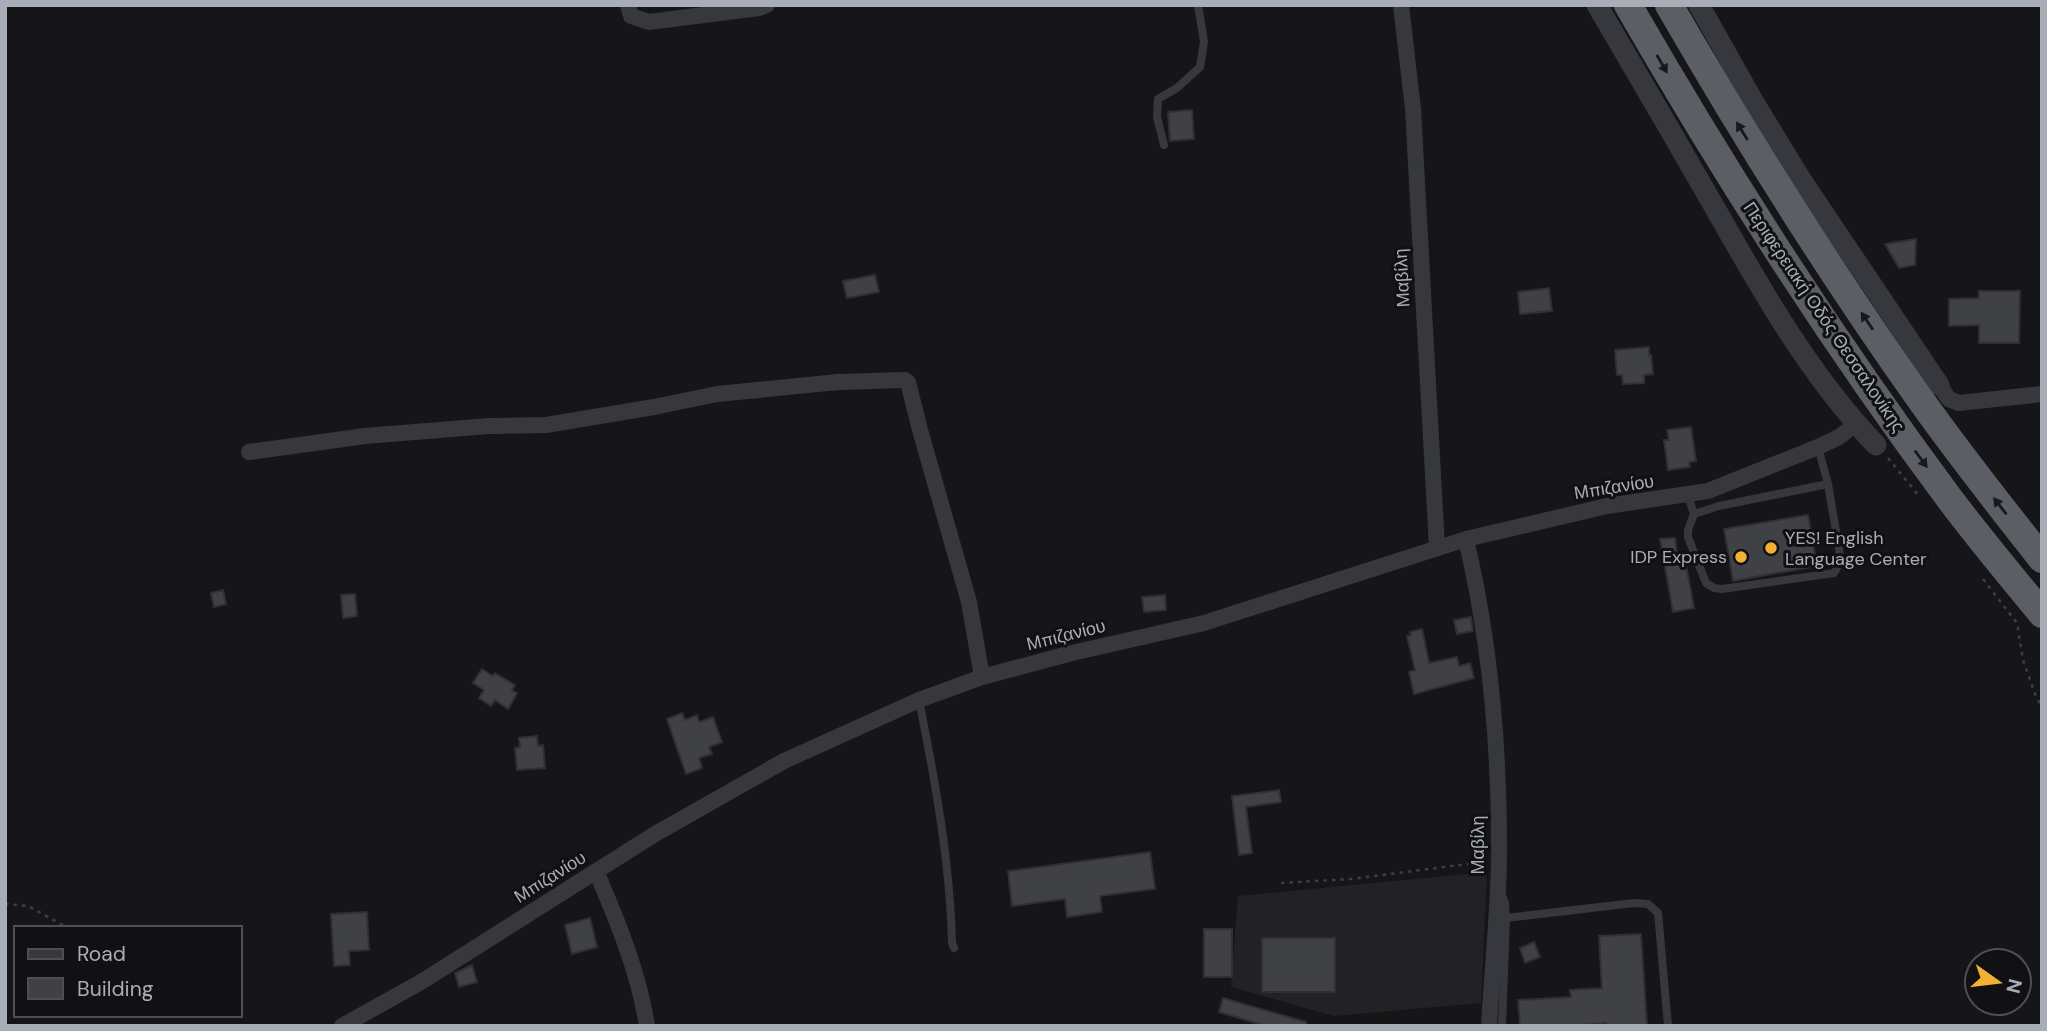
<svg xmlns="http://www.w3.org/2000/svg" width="2047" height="1031" viewBox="0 0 2047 1031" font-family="'DM Sans',sans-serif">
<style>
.built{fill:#222225}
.building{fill:#404145;stroke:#303034;stroke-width:2}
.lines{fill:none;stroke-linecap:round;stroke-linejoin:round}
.path{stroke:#3d3f44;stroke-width:2.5;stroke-dasharray:3.5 5;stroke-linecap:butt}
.service{stroke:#37383d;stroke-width:8}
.minor{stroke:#37383d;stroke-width:16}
.tertiary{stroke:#37383d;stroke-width:21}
.trunk{stroke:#5b5e65;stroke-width:28}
.oneway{fill:#18191b}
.poi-dot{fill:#f2b134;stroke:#111113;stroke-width:2.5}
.labels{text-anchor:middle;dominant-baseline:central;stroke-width:6;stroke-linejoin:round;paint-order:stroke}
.street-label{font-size:18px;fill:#a8adb8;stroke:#111113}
.poi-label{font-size:18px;fill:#a8adb8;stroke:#111113;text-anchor:start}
</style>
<rect width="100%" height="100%" fill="#161618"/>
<polygon class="built" points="1487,872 1481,1003 1334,1016 1231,987 1238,896"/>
<g class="building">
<polygon points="1192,110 1194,139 1170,141 1168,112"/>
<polygon points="1916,239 1915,265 1899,268 1885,244"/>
<polygon points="875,275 879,292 847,298 843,281"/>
<polygon points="1549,288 1552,311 1520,314 1518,292"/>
<polygon points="1979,291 2020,291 2019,343 1979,343 1979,325 1949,326 1949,299 1979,298"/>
<polygon points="1649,347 1649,355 1651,355 1653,374 1644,375 1644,383 1623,384 1622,375 1617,375 1615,350"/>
<polygon points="1691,427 1696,461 1689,462 1690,467 1668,470 1664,440 1669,440 1667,430"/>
<polygon points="1808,515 1817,566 1733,581 1724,529"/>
<polygon points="1675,538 1678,560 1685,559 1694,608 1673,612 1660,539"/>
<polygon points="223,590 226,604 214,607 211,593"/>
<polygon points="355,594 357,616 343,618 341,595"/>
<polygon points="1165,595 1166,610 1144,612 1142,597"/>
<polygon points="1471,617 1473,631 1457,634 1454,620"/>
<polygon points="1422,629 1429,663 1457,657 1459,666 1470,663 1474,678 1414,694 1409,672 1415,670 1407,636 1411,635 1410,632"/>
<polygon points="482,669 493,676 495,673 515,685 512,690 517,693 508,709 495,700 491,706 479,698 484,690 473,683"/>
<polygon points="682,713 685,720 697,715 699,722 713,717 722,742 709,747 712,754 699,758 702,768 686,774 667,719"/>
<polygon points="537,736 538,746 543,745 545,768 517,770 515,748 520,747 519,738"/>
<polygon points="1279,790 1281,802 1246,807 1252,853 1239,855 1232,796"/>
<polygon points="1150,852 1155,889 1100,896 1102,912 1067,917 1065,899 1012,906 1008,871"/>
<polygon points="367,912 369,950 349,951 350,965 334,966 331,914"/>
<polygon points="590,918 597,947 572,954 565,925"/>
<rect x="1204" y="929" width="28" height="48"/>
<polygon points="1641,934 1647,1026 1606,1026 1606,1023 1572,1026 1520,1026 1518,1000 1571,997 1570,990 1602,988 1599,936"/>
<rect x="1262" y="938" width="73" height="54"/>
<polygon points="1534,942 1540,957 1525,963 1520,948"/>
<polygon points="472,965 477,982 459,987 455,973"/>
<polygon points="1223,998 1306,1022 1306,1026 1266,1026 1219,1012"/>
</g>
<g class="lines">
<g class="path">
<polyline points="1888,458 1919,496"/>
<polyline points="1983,579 2017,623 2023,660 2035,694 2042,708"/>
<polyline points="1281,883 1351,879 1483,862"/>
<polyline points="5,904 28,906 68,928"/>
</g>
<g class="service">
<polyline points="1164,145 1157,117 1158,99 1177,88 1200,67 1204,42 1198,5"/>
<polyline points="1688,495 1694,514 1719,506 1828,484"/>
<polyline points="1694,514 1688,530 1688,537 1706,583 1714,588 1722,589 1834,573 1841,561 1828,484 1818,447"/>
<path d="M919,700C935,780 950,862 952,943L954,948"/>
<polyline points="1501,893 1505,903 1506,918 1502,1026"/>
<polyline points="1506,918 1634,903 1648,904 1658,913 1668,1026"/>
</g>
<g class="minor">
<polyline points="628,5 631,16 649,22 759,8 767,5"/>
<polyline points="1401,5 1413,109 1437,548"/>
<polyline points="1939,385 1949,399 1959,403 2042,394"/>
<polyline points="249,452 365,436 489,426 546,425 654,407 717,394 838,382 905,380 908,382 920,430 969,602 982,677"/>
<path d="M1466,539C1491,645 1500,753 1499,861C1498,916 1492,971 1489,1026"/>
<path d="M596,871C617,920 639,973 647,1026"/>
<polyline points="342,1026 421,982 655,834 784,761 919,700 982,677 1072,653 1204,623 1466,539 1607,506 1708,491 1818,447 1839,437 1856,424"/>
</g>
<g class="tertiary">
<path d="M1597,5C1637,73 1676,140 1715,208C1762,291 1810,376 1876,445"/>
<polyline points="1699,5 1753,101 1800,178 1939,385"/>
</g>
<g class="trunk">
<path d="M1628,5C1726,175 1832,341 1949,498C1979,538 2011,576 2042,614"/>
<path d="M1669,5C1747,140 1830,272 1920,399C1959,454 2000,506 2042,559"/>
</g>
</g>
<defs><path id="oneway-solid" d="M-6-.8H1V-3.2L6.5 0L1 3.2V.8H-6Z" transform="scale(1.75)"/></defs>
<g class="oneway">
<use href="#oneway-solid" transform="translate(1662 64) rotate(60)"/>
<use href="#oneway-solid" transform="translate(1742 131) rotate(-122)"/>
<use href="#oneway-solid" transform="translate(1867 321) rotate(-124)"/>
<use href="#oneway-solid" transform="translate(1921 459) rotate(54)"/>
<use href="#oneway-solid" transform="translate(2000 506) rotate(-128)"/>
</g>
<g class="poi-dot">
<circle cx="1771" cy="548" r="7"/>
<circle cx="1741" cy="557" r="7"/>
</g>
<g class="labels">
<g class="street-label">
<text transform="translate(1402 278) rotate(-93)">Μαβίλη</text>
<text transform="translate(1824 317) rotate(56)">Περιφερειακή Οδός Θεσσαλονίκης</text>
<text transform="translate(1614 487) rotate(-9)">Μπιζανίου</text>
<text transform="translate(1066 635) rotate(-14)">Μπιζανίου</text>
<text transform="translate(1478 845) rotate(-90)">Μαβίλη</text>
<text transform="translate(550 877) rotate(-32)">Μπιζανίου</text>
</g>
<g class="poi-label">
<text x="1785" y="538">YES! English<tspan x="1785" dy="21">Language Center</tspan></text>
<text x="1727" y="557" text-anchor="end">IDP Express</text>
</g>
</g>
<rect width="2047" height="1031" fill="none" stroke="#a8adb8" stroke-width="14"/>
<rect x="14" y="926" width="228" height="91" fill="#111113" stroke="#4d4f55" stroke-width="2"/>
<rect x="28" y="949" width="35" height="10" fill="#37383d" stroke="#4d4f55" stroke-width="2"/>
<text x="77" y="961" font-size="21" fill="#a8adb8">Road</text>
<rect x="28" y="978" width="35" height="21" fill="#404145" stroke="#4d4f55" stroke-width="2"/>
<text x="77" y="996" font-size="21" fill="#a8adb8">Building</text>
<g transform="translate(1998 982) rotate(104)"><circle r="33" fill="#111113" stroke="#4d4f55" stroke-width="2"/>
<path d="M0-5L12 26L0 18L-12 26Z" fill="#f2b134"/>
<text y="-10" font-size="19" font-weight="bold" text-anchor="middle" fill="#a8adb8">N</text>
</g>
</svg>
